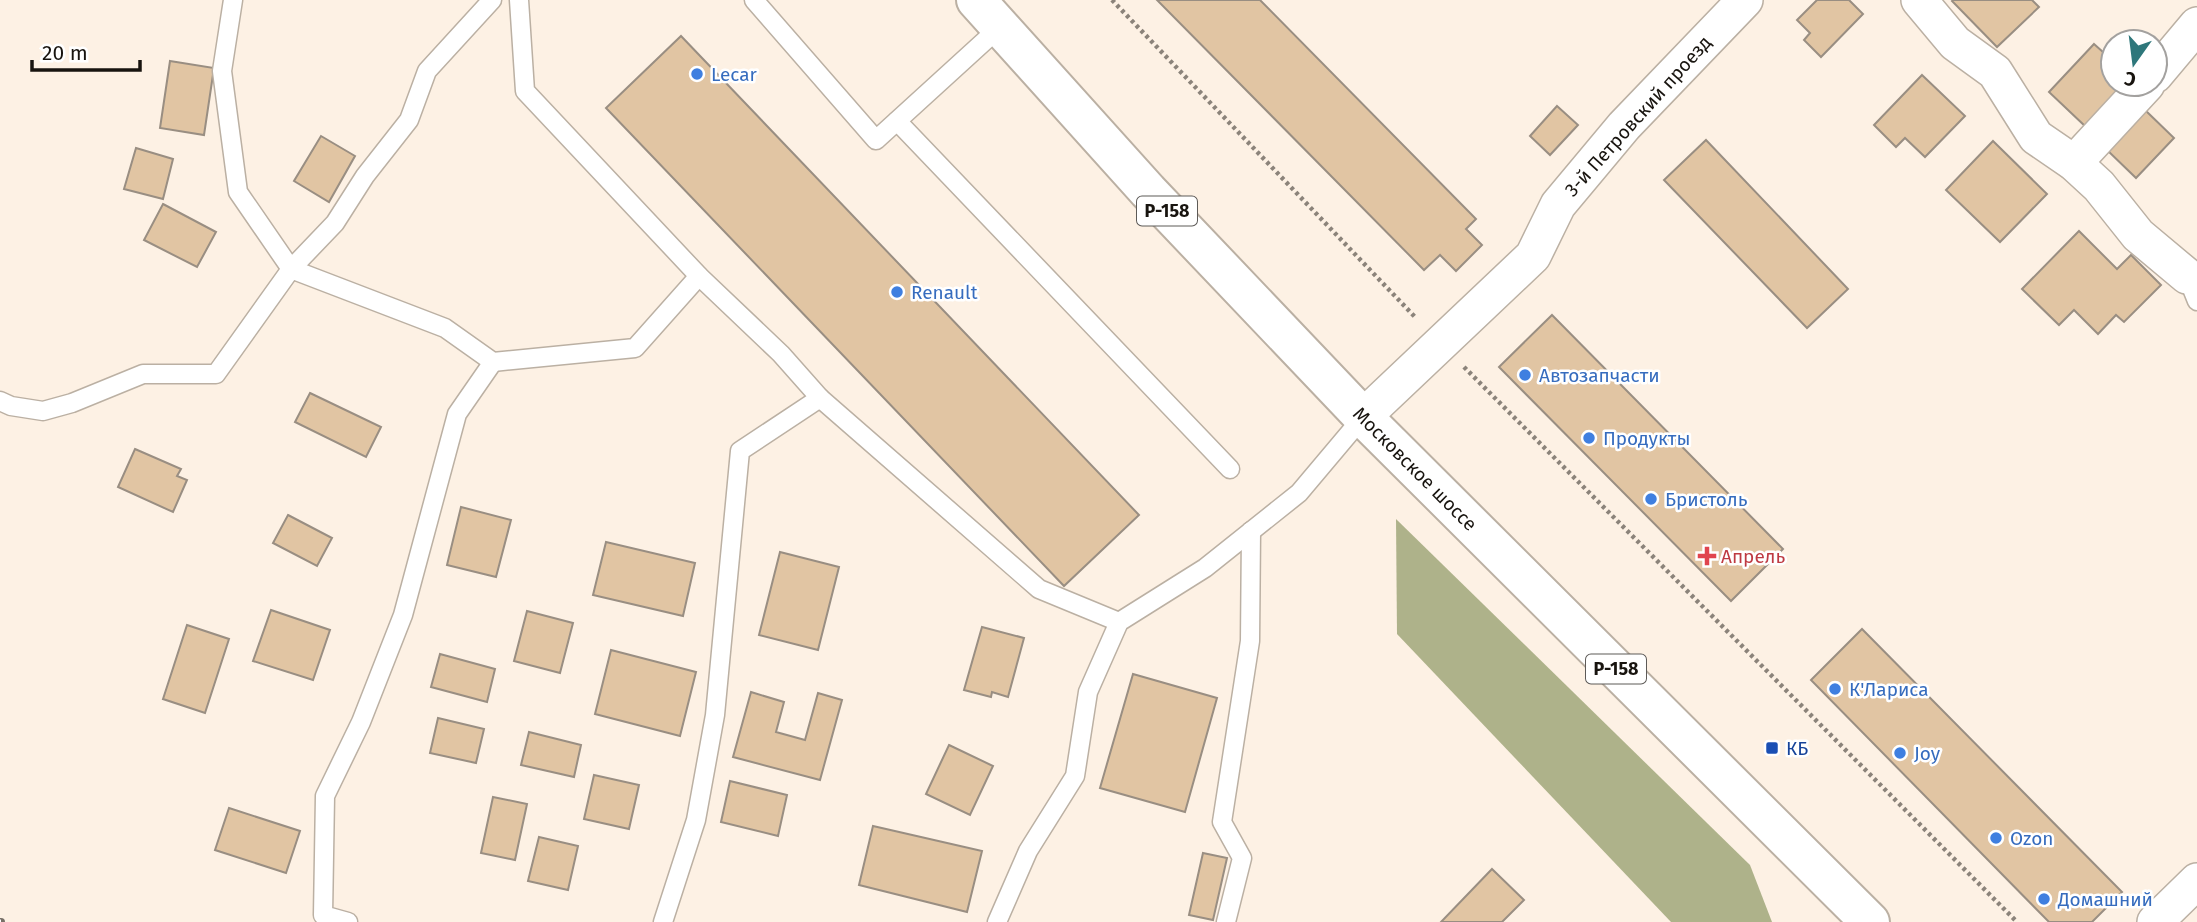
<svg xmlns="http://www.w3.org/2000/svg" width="2197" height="922" viewBox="0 0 2197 922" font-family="'Fira Sans',sans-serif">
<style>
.forest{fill:#aeb28a}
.building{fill:#e1c5a3;stroke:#998e82;stroke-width:2}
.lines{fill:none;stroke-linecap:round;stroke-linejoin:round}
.service-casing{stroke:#bbb0a3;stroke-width:21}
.minor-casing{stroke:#bbb0a3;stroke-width:38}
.primary-casing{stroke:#bbb0a3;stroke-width:42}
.path{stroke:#8b837a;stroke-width:4.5;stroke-dasharray:3.5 3.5;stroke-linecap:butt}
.service{stroke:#fff;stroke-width:18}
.minor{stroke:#fff;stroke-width:35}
.primary{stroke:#fff;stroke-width:38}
.rail-casing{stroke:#776f67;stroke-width:8}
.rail{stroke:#fff;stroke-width:5;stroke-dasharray:16;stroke-linecap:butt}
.shop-dot{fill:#3f7fe0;stroke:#fff;stroke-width:2.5}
.health-dot{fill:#e0444e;stroke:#fff;stroke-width:2.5}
.transit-dot{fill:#1a4fb4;stroke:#fff;stroke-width:2.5}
.labels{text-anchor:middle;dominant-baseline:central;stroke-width:5;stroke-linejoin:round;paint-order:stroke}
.shield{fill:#fff;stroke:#5d5a57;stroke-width:2}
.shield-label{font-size:18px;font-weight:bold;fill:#18140f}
.shop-label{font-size:19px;fill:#366cbe;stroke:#fff;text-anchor:start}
.street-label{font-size:19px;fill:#18140f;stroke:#fff}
.health-label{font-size:19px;fill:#be3a42;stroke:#fff;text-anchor:start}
.transit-label{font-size:19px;fill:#164399;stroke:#fff;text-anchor:start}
</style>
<rect width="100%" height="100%" fill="#fdf1e4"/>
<polygon class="forest" points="1396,519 1750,865 1772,922 1671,922 1397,634"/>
<g class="building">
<polygon points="1157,0 1260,0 1476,219 1466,229 1482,245 1456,271 1440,255 1424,270"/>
<polygon points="1817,0 1849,0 1863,14 1821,57 1804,40 1810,33 1797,20"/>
<polygon points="1953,0 2032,0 2039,7 1997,47 1952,1"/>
<polygon points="681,36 1139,515 1064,586 606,108"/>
<polygon points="2094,44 2113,61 2113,84 2126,84 2086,127 2049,92"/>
<polygon points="170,61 214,68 204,135 160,128"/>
<polygon points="1922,75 1965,116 1925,157 1905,138 1896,147 1874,125"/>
<polygon points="1557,106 1578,125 1550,155 1530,136"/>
<polygon points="2144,109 2174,138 2136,178 2106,149"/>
<polygon points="321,136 355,156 329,202 294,181"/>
<polygon points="1706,140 1848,289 1807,328 1664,180"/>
<polygon points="1993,141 2047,194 2000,242 1946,190"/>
<polygon points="136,148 173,159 163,199 124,189"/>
<polygon points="163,204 216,232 197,267 144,240"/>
<polygon points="2079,231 2117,269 2131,255 2161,285 2124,322 2116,315 2098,334 2074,310 2059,325 2022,289"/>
<polygon points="1552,315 1783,549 1731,601 1499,367"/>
<polygon points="310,393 381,427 366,457 295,422"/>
<polygon points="135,449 181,469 177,476 187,480 173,512 118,487"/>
<polygon points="461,507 511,520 496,577 447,565"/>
<polygon points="288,515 332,538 317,566 273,543"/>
<polygon points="606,542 695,563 683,616 593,595"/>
<polygon points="780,552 839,567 818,650 759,635"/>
<polygon points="271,610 330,630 313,680 253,661"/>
<polygon points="527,611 573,623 560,673 514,661"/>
<polygon points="187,625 229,639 205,713 163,699"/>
<polygon points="982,627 1024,638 1008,697 992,692 991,697 964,690"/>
<polygon points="1862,629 2122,892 2092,922 2049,922 1811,680"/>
<polygon points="611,650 696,672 680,736 595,714"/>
<polygon points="440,654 495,669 487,702 431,687"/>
<polygon points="1133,674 1217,698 1185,812 1100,788"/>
<polygon points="751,692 784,702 776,732 805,740 818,693 842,700 820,780 733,757"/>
<polygon points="438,718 484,729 476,763 430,753"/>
<polygon points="529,732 581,745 574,777 521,765"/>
<polygon points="949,745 993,766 970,815 926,794"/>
<polygon points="594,775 639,785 629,829 584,819"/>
<polygon points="730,781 787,795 778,836 721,822"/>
<polygon points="493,797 527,804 515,860 481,853"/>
<polygon points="229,808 300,831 286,873 215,850"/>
<polygon points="873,826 982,851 967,912 859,885"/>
<polygon points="539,837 578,846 568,890 528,881"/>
<polygon points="1203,853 1227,858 1213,920 1189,915"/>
<polygon points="1492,869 1524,900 1502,922 1441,922"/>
</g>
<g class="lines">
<defs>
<g id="service">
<polyline points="233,0 222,71 238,192 291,269 445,328 493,362 635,348 699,276"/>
<polyline points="519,0 525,91 699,276 781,354 820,398"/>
<polyline points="754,0 876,140 1000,27"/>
<polyline points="897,121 1230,469"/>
<polyline points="2187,276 2197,301"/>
<polyline points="0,401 11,406 43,411 72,403 143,374 216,374 291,269 335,223 365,176 409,120 427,71 492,0"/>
<polyline points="348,922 323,915 325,796 361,722 403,615 457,414 493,362"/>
<polyline points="663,922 696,820 715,715 740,451 820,398 1039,589 1119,622"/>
<polyline points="997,922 1028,851 1075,776 1088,692 1119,622 1205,568 1299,493 1363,417"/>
<polyline points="1226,922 1242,858 1222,822 1250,641 1251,531"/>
</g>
<g id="minor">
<polyline points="1919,0 1955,43 1995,72 2036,137 2074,163 2099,186 2138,235 2187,276"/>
<polyline points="2155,75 2197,25"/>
<polyline points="2074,163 2147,84"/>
<polyline points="1363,417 1533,256 1558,205 1624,126 1745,0"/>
<polyline points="2155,922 2197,881"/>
</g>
<polyline id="primary" points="976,0 1148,191 1363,417 1870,922"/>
</defs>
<use href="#service" class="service-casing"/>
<use href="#minor" class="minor-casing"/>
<use href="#primary" class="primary-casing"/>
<g class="path">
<polyline points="1112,0 1416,318"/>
<polyline points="1464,367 2017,922"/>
</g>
<use href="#service" class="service"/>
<use href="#minor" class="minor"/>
<use href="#primary" class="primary"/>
<defs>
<polyline id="rail" points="0,922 1,922"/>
</defs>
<use href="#rail" class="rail-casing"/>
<use href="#rail" class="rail"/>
</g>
<g class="shop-dot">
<circle cx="697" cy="74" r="7"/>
<circle cx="897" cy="292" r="7"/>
<circle cx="1525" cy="375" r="7"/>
<circle cx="1589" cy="438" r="7"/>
<circle cx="1651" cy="499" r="7"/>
<circle cx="1835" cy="689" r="7"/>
<circle cx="1900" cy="753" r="7"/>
<circle cx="1996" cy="838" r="7"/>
<circle cx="2044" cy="899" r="7"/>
</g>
<path class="health-dot" d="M1703.5 545.5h7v7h7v7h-7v7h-7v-7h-7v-7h7z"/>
<rect class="transit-dot" x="1765" y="741" width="14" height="14" rx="3.5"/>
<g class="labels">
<g class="shield">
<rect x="1137" y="196.5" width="60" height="29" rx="5"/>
<rect x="1586" y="654.5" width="60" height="29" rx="5"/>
</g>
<g class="shield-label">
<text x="1167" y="211">Р-158</text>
<text x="1616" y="669">Р-158</text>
</g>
<g class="shop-label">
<text x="711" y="74">Lecar</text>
<text x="911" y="292">Renault</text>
<text x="1539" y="375">Автозапчасти</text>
<text x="1603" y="438">Продукты</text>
<text x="1665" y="499">Бристоль</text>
<text x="1849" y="689">К'Лариса</text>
<text x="1914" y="753">Joy</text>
<text x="2010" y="838">Ozon</text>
<text x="2058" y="899">Домашний</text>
</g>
<g class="street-label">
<text transform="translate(1638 116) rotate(-48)">3-й Петровский проезд</text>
<text transform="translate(1415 469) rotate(45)">Московское шоссе</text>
</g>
<g class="health-label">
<text x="1721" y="556">Апрель</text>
</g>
<g class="transit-label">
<text x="1786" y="748">КБ</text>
</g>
</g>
<g transform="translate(2134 63) rotate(194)"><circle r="33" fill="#ffffff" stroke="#a3a19f" stroke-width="2"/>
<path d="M0-5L12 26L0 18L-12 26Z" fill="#2e777b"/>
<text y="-10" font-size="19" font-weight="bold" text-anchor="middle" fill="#18140f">С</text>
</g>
<path d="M32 60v10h108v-10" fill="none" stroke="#18140f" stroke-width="3.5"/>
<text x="42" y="60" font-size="21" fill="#18140f" stroke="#ffffff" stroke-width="5" paint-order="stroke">20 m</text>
</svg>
